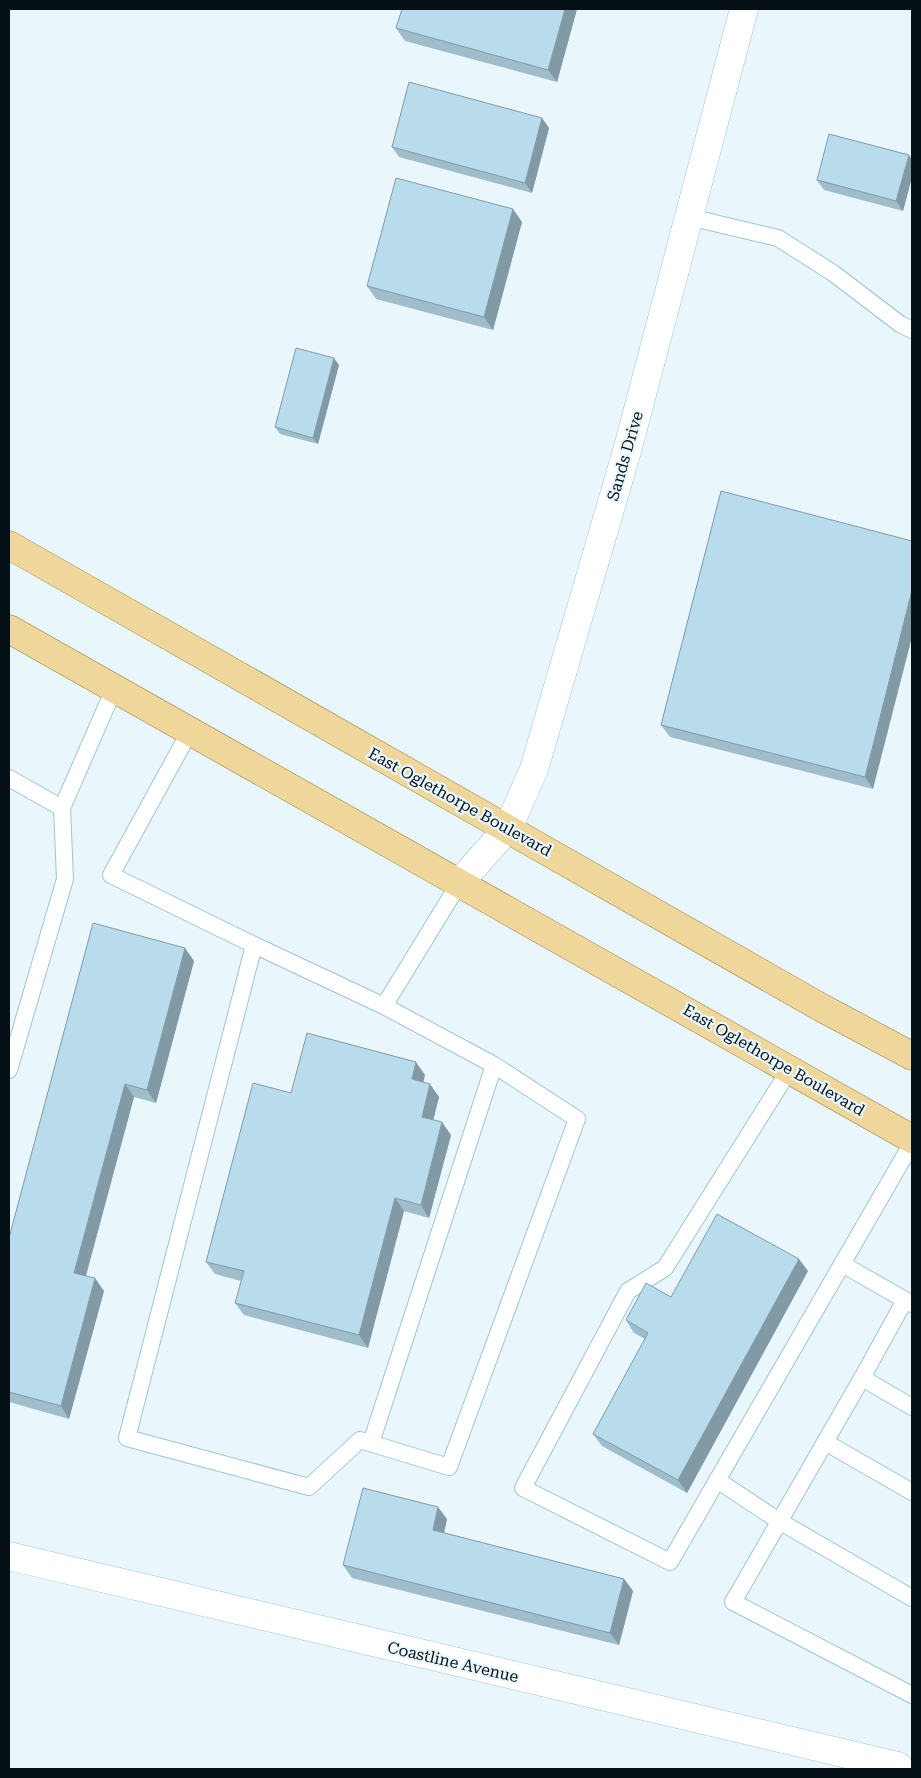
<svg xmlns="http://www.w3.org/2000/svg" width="921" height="1778" viewBox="0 0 921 1778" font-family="'Roboto Serif',serif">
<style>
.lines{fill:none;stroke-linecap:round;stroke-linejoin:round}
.lane-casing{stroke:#a0c3d2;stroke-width:18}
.street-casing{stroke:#a0c3d2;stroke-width:29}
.primary-casing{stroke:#968041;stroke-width:29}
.lane{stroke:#fff;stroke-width:16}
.street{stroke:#fff;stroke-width:28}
.primary{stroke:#efd79b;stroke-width:28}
.wall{fill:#9fbdcb}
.shaded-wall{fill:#829aa5}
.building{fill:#b9dcec;stroke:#829aa5}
.labels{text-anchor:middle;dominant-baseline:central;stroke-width:4.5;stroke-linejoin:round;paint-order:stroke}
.street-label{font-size:16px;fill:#051116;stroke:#e9f7fd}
</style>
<rect width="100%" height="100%" fill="#e9f7fd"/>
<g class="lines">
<defs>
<g id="lane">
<polyline points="689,217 778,238 833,273 900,324 912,330"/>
<polyline points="190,731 111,875 254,945"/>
<polyline points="9,778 62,808"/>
<polygon points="254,945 384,1006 494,1065 577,1119 449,1467 360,1440 309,1487 127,1438"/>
<polyline points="384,1006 460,882"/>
<polyline points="790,1069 665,1268 628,1291 523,1488 670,1562 912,1143"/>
<polyline points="9,1070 65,879 62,808 114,689"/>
<polyline points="842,1264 912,1304"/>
<polyline points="905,1300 862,1378 912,1407"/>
<polyline points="862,1378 733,1602 912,1695"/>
<polyline points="825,1442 912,1492"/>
<polyline points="371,1443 494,1065"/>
<polyline points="717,1480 779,1521 912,1598"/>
</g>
<g id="street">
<polyline points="460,882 508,828 534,769 627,451 744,9"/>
<polyline points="9,1556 898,1766"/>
</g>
<g id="primary">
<polyline points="9,545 822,1008 912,1056"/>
<polyline points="9,629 912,1139"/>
</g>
</defs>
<use href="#lane" class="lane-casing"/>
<use href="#street" class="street-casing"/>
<use href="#primary" class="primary-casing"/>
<use href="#lane" class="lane"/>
<use href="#street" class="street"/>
<use href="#primary" class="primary"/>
</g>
<g class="wall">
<polygon points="577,9 557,82 405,41 396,28"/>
<polygon points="542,118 549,128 532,193 399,157 392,147"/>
<polygon points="912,160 912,177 903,211 824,190 817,180"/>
<polygon points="522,222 493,330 376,299 367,286"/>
<polygon points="339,365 318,444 280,434 275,427"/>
<polygon points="721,491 873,789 670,737 661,725"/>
<polygon points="194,961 156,1103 134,1097 86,1276 104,1291 69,1419 9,1402 9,1238"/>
<polygon points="425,1075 423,1082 439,1097 433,1120 451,1135 429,1218 404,1211 368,1348 244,1315 235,1303 241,1281 215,1274 206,1262"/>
<polygon points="808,1271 687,1493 602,1446 593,1434 645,1339 634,1333 626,1320 671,1297"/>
<polygon points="447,1519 444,1533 624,1579 633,1591 619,1645 352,1578 343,1565"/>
</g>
<g class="shaded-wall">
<polygon points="565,9 577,9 557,82 548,70"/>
<polygon points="542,118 549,128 532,193 525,183"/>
<polygon points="909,155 912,160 912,177 903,211 896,201"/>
<polygon points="513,209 522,222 493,330 484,317"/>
<polygon points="334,358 339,365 318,444 313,438"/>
<polygon points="912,590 912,637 873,789 865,777"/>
<polygon points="185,948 194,961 156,1103 147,1090"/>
<polygon points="416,1062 425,1075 421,1092 412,1079"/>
<polygon points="125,1084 134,1097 83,1286 74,1273"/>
<polygon points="430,1084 439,1097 431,1129 422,1117"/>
<polygon points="442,1122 451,1135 429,1218 421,1205"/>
<polygon points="395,1198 404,1211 368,1348 359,1335"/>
<polygon points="799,1259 808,1271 687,1493 678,1480"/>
<polygon points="95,1278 104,1291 69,1419 61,1406"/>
<polygon points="438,1507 447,1519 442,1542 433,1530"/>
<polygon points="624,1579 633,1591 619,1645 610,1633"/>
</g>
<g class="building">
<polygon points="402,9 565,9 548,70 396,28"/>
<polygon points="409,82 542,118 525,183 392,147"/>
<polygon points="829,134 909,155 896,201 817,180"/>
<polygon points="396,178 513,209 484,317 367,286"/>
<polygon points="296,348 334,358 313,438 275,427"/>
<polygon points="721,491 912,541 912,590 865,777 661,725"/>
<polygon points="93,923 185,948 147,1090 125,1084 74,1273 95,1278 61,1406 9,1392 9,1238"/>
<polygon points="307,1033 416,1062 412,1079 430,1084 422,1117 442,1122 421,1205 395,1198 359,1335 235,1303 244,1271 206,1262 253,1083 291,1093"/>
<polygon points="717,1214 799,1259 678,1480 593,1434 648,1333 626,1320 646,1283 671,1297"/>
<polygon points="363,1488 438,1507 433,1530 624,1579 610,1633 343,1565"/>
</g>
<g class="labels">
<g class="street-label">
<text transform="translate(625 456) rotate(-74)">Sands Drive</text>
<text transform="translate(460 802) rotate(29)">East Oglethorpe Boulevard</text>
<text transform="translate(774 1060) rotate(30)">East Oglethorpe Boulevard</text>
<text transform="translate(453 1662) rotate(13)">Coastline Avenue</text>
</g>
</g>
<rect width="921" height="1778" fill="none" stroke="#051116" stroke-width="20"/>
</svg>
